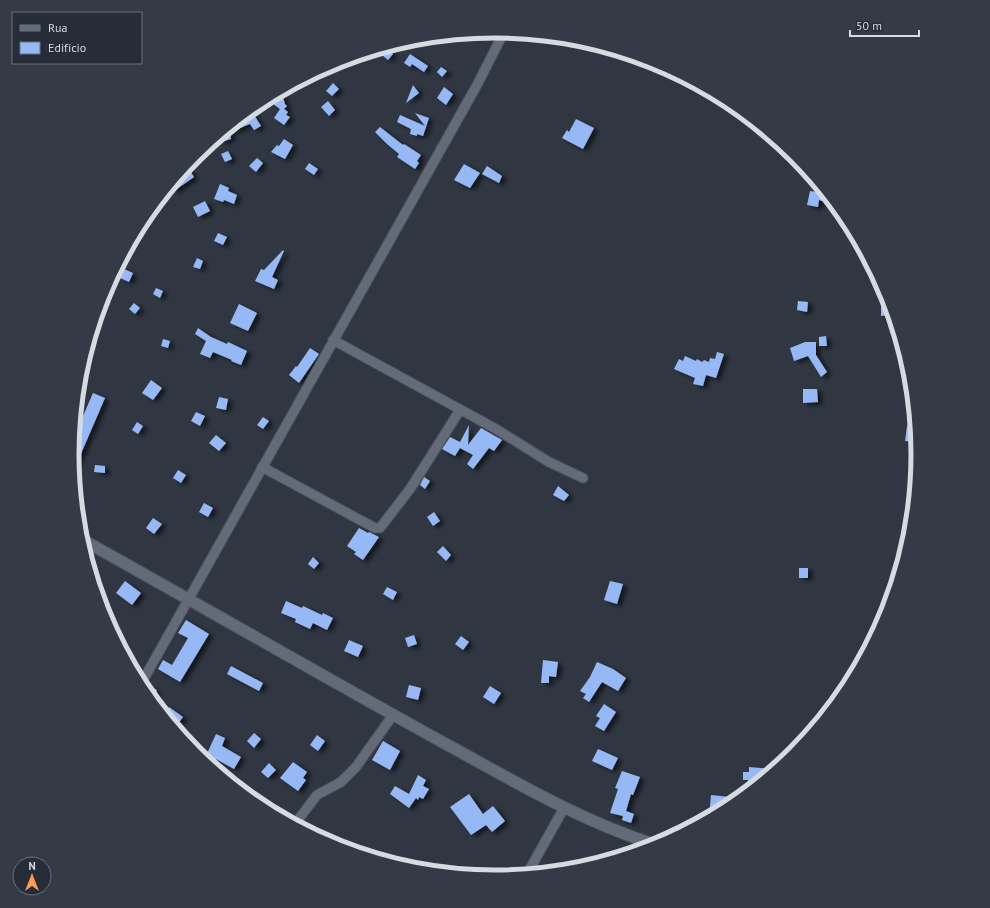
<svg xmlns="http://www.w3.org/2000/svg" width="990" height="908" viewBox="0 0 990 908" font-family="'PT Sans',sans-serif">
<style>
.building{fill:#96b8f4;filter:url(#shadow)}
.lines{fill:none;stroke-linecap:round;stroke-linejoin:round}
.minor-casing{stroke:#4d535d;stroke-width:11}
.secondary-casing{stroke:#4d535d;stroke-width:13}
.minor{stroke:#636b78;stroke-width:9}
.secondary{stroke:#636b78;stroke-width:11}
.rim{fill:none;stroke:#d6dbe2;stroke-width:5}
</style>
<defs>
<filter id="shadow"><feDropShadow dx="4.5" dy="2.5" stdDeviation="2" flood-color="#0009"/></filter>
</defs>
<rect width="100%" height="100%" fill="#303743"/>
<g class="building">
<polygon points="388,49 393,54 388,60 382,55"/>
<polygon points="410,54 428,66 424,72 412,64 410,67 404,63"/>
<polygon points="441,67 447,71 442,77 437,72"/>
<polygon points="333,83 339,89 332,96 326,91"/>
<polygon points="413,85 419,93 406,103"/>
<polygon points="444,87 453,94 446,105 437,98"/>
<polygon points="279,92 280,95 282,94 285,104 287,106 284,109 288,112 286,115 290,117 284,125 274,118 280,109 266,99"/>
<polygon points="328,101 335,110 329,116 321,107"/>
<polygon points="251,110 261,126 254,130 250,124 230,132 231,139 221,142 219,136"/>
<polygon points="415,113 429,118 423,136 417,134 417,136 410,134 411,129 397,122 400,115 425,126"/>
<polygon points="576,119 594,128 583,149 562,138 567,130 569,132"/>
<polygon points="380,127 403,145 404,144 421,155 417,161 419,163 415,169 397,157 399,154 387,144 375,132"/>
<polygon points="284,139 293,145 285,159 271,152 277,145 279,146"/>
<polygon points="228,151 232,159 225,162 221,154"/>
<polygon points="257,158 263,163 256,172 249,166"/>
<polygon points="309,163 318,169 314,175 305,169"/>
<polygon points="464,164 480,173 470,188 454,180"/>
<polygon points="187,166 194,177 174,191 170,186"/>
<polygon points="487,166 502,176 499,183 482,174"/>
<polygon points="220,184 229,188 228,191 237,195 234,204 224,200 223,202 214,199"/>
<polygon points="810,191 824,193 822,201 819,200 818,207 807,205"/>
<polygon points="205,201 210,211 198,217 193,207"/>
<polygon points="218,233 227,237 223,245 214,241"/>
<polygon points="283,250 284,251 272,277 278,280 274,289 255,281 261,269 264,270"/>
<polygon points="197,258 203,261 200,269 193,267"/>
<polygon points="124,269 133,273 129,282 120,278"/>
<polygon points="156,288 163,291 160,298 153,294"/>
<polygon points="798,301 808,302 807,312 797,310"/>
<polygon points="134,303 140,308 135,314 129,309"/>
<polygon points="239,304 257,313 248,331 230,323"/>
<polygon points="881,306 889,306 890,315 881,316"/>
<polygon points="198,328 211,337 227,344 228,342 247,351 241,365 231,361 232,360 213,352 210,358 200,354 206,341 195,334"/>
<polygon points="826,336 827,346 819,346 819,337"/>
<polygon points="163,339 170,341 168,348 161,346"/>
<polygon points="805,342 816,342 816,355 827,372 821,377 808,356 794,361 790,348"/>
<polygon points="310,348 319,354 299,383 289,375 296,366 297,367"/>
<polygon points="717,352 724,354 716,378 706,375 703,386 693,384 695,378 674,369 679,359 683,361 685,356 696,361 697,359 702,362 704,360 709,362 710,358 715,359"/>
<polygon points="151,380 162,388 153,400 142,393"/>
<polygon points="803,389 817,389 818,402 803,403"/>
<polygon points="93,393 105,398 74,470 72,454 73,439"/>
<polygon points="219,397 228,399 226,410 216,408"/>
<polygon points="196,412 205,416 200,426 191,421"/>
<polygon points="263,417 269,421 263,429 257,425"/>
<polygon points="137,422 143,426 138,434 132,430"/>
<polygon points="469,425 468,445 481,428 502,440 494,451 489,448 473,469 467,464 473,455 460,448 455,456 442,449 450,437 460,442"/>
<polygon points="907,426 915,427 917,442 905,441"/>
<polygon points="216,435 226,443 219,451 209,443"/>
<polygon points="95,465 105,466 105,473 94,472"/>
<polygon points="178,470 186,475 181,483 173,478"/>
<polygon points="424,477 430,481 425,489 420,485"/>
<polygon points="558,486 569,495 564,501 553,495"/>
<polygon points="204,503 213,508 208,517 199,512"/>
<polygon points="434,512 440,521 433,526 427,517"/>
<polygon points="153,518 162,524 154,534 146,528"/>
<polygon points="359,528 368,533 369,532 379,537 363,560 354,554 356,552 347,546"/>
<polygon points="443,546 451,555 446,561 437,552"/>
<polygon points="313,557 319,563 314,569 308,564"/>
<rect x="799" y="568" width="9" height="10"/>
<polygon points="125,581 141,593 132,605 116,593"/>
<polygon points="610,581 623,584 617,604 604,600"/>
<polygon points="387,587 397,592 393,600 383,594"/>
<polygon points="286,601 302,608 303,606 322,615 323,613 333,618 327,630 313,623 310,629 295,622 296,619 281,613"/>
<polygon points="186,620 209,634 180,682 158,669 163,660 172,665 188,638 178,633"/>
<polygon points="414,635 417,644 408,647 405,638"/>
<polygon points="461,636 469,642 463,650 455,644"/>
<polygon points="349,640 363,646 358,657 344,651"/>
<polygon points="543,660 558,662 556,677 549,676 549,683 541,683"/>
<polygon points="597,662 613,669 626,678 618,691 602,682 589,702 583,698 586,694 580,691 590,677"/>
<polygon points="231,666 263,683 259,691 227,674"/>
<polygon points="409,685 421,688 418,700 406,697"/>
<polygon points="148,686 157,690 152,699 145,692"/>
<polygon points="490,686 501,693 494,704 483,697"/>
<polygon points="604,704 616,712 604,731 595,726 600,718 596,716"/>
<polygon points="169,707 183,717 175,728 163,713"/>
<polygon points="254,733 261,739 254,748 247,741"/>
<polygon points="216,734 225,738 222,746 241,757 234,769 216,759 213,767 204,760"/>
<polygon points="317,735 325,741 318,751 310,745"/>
<polygon points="383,741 400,751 390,770 372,760"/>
<polygon points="598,749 618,758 612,770 592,761"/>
<polygon points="293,762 307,772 303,778 306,780 298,791 280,778"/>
<polygon points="269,763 276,770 268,778 261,772"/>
<polygon points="749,767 775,769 747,792 748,780 743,780 743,772 749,772"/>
<polygon points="622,771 640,777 633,795 631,794 626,811 634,814 631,823 622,820 623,816 610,813 618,789 615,788"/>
<polygon points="418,775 426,780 423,786 429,789 423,799 419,797 418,800 416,798 409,808 390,794 395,786 409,794"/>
<polygon points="469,794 483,814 493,806 505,821 492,832 486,825 471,835 450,807"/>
<polygon points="711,795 740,798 730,806 709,817"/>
</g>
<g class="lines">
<defs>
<g id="minor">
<polyline points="333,340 496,429 549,462 583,478"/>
<polyline points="262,467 375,528 380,528 410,489 460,410"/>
<polyline points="141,684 477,85 504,32"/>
<polyline points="295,824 317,795 341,782 356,767 393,715"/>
<polyline points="527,874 564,808"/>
</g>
<path id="secondary" d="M81,539C200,605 317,673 435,738C507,777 577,820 656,845"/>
</defs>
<use href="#minor" class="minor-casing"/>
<use href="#secondary" class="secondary-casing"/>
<use href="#minor" class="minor"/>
<use href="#secondary" class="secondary"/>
</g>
<path d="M0 0H990V908H0ZM79 454a416 416 0 1 1 832 0a416 416 0 1 1-832 0Z" fill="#343b46" fill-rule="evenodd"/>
<path class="rim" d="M79 454a416 416 0 1 1 832 0a416 416 0 1 1-832 0Z"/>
<rect x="12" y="12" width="130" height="52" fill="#262d38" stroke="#6c737c"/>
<rect x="20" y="25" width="20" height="6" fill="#636b78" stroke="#6c737c"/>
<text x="48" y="32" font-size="12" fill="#d6dbe2">Rua</text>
<rect x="20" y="42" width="20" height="12" fill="#96b8f4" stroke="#6c737c"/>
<text x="48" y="52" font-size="12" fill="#d6dbe2">Edifício</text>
<g transform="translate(32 876)"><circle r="19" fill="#262d38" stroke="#6c737c"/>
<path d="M0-3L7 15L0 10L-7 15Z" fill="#fd9c56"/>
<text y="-6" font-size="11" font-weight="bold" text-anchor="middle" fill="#d6dbe2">N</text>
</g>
<path d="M850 30v6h69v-6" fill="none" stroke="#d6dbe2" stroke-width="2"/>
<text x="856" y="30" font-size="12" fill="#d6dbe2" stroke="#262d38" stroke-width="3" paint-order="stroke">50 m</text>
</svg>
